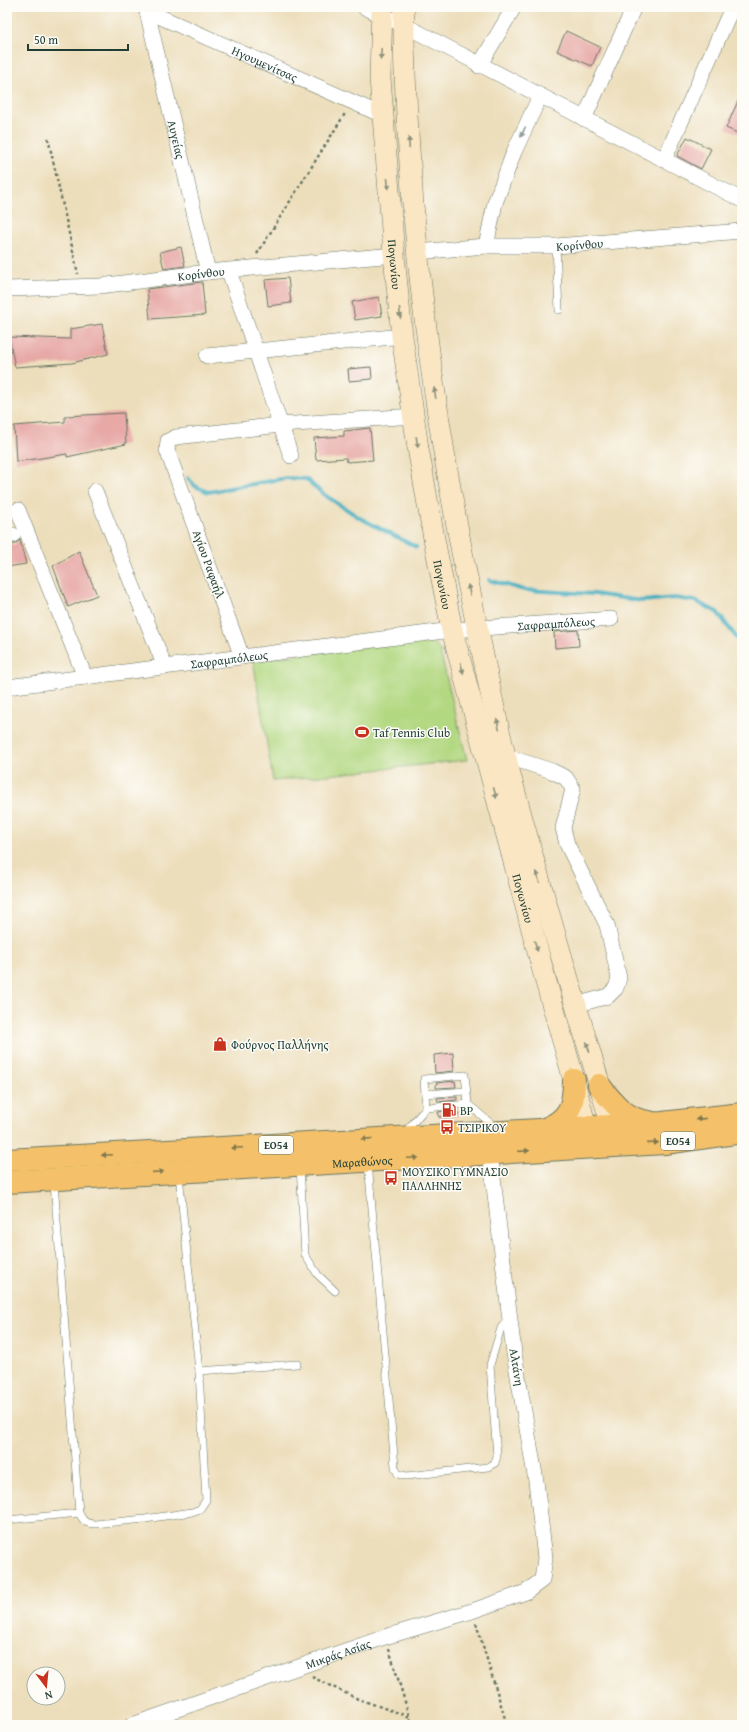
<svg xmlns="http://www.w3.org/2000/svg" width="749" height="1732" viewBox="0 0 749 1732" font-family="'Gentium Book Plus',serif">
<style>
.green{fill:#b2d881;stroke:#688a5a}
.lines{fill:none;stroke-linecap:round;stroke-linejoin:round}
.stream{stroke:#41adc0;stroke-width:4}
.building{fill:#e7a8a6}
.lane-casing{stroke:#677563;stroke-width:8}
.street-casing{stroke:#677563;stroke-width:16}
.secondary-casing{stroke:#677563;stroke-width:22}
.primary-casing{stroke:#677563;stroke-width:24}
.path{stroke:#677563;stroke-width:2.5;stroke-dasharray:3 3;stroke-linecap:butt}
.lane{stroke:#fff;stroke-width:7}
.street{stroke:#fff;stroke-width:15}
.secondary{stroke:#fbe6c3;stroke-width:21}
.primary{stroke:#f4c16a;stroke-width:22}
.oneway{fill:#8d927c}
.oneway2{fill:#8f9e9a}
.oneway3{fill:#7f784c}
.labels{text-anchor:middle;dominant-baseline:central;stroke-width:3;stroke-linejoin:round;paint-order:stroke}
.shield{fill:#fdfcf7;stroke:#62766e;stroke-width:1}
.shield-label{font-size:11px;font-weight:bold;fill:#1f3d34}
.street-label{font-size:12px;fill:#1f3d34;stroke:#fdfcf7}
.poi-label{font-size:12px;fill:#1f3d34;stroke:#fdfcf7;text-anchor:start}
</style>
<rect width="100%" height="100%" fill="#fdfcf7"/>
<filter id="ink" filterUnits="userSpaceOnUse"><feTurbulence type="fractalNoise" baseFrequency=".025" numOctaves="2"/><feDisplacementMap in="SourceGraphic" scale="8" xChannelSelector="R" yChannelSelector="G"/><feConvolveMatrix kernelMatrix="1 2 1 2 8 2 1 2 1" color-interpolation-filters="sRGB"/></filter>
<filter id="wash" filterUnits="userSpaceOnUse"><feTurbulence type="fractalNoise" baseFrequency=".012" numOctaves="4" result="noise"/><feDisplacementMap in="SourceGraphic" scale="16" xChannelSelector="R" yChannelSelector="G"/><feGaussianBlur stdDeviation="0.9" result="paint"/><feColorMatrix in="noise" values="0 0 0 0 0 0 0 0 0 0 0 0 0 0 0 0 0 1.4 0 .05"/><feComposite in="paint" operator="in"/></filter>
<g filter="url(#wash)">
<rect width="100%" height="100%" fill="#eddebb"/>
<polygon class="green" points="428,640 436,645 440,651 467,760 273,781 253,660"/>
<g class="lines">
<g class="stream">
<polyline points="188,478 195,486 208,492 286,478 306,479 323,494 360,518 416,547"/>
<polyline points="489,580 524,590 594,594 642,601 675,598 695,601 717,612 742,645"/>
</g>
</g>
<g id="blocks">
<g class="building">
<polygon points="566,31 600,47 592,66 557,51"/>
<polygon points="742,92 742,135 726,128"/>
<polygon points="687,137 711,149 701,169 677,156"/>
<polygon points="181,247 185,266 164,269 160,252"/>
<polygon points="288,278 291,303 268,306 265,280"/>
<polygon points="202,282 205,315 150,319 147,289"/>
<polygon points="379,297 382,316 355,320 352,302"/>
<polygon points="102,324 108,354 72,363 15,367 9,337 70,339 70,329"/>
<polygon points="371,367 372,379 349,381 348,369"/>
<polygon points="124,413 126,444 67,457 67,454 16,462 14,426 65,422 65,416"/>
<polygon points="370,428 373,460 347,462 346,458 316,460 314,438 344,436 344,431"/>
<polygon points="20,540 26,564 7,567 7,545 15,544"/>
<polygon points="79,551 97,595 68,607 53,566"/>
<polygon points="578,630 579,646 555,648 554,632"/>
<polygon points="453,1053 454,1071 435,1073 434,1055"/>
<polygon points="455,1081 456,1087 436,1088 436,1083"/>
<polygon points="457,1097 457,1100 438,1102 437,1098"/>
<polygon points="458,1110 458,1116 439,1117 438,1112"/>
</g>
</g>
</g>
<g filter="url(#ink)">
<use href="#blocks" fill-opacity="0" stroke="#677563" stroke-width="1"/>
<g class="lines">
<defs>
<g id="lane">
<polyline points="556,246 559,310"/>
<polyline points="425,1094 466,1091"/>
<polyline points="426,1108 468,1104 495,1127"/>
<polyline points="405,1132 426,1108 424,1079 465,1075 468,1104"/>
<polyline points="368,1163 395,1467 398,1474 406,1476 488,1467 495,1463 497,1456 490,1365 501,1328 508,1319"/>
<polyline points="300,1166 305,1255 318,1275 335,1291"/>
<path d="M54,1182L79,1513C83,1521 86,1524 95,1524L145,1519L192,1512L200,1509L206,1500L199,1371L179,1175"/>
<polyline points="199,1371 297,1364"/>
<polyline points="7,1520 79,1513"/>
</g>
<g id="street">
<path id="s1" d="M146,7L208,272"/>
<polyline points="364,7 404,25 742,200"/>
<path id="s2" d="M147,11L382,115"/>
<polyline points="479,66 514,7"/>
<polyline points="584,119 634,7"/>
<polyline points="664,160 731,10"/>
<polyline points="486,246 495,203 514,152 540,96"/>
<path id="s3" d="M417,252L486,246H556L742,231"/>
<polyline points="229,271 291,456"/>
<path id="s4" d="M7,289L100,286L208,272L394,255"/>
<polyline points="207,356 402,336"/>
<polyline points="95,491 165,667"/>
<polyline points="18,510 85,677"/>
<polyline points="7,536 13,535"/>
<polyline points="242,657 167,450 168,441 176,437 280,425 414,416"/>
<path id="s5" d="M7,687L452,630L611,619"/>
<polyline points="505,756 552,771 566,778 573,789 563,828 567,844 607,925 619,978 616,988 608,996 576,1005"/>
<path id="s6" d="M132,1725L385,1637L472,1611L526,1592L542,1580L545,1558L536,1481L514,1353L490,1153"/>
</g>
<g id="secondary">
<path id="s7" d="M382,7L380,78L394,255L402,336L418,448L435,544L452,630L546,982L574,1080L590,1144"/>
<path d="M404,7C403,54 406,101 409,149C419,311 444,472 478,631C487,674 495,717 506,759C537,878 573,995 608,1113L614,1143"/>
</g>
<g id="primary">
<path d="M599,1085C611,1101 626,1120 649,1122"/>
<path d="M545,1129C570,1119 574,1105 574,1080"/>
<polyline points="7,1160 662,1123 742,1114"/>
<path id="s8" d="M7,1182L665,1143L742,1132"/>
</g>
</defs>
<use href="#lane" class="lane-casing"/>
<use href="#street" class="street-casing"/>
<use href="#secondary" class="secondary-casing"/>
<use href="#primary" class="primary-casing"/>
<g class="path">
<polyline points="48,138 78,274"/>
<polyline points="257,254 346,112"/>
<polyline points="476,1623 507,1725"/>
<polyline points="389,1649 412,1725"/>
<polyline points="312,1677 358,1699 410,1717"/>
</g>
<use href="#lane" class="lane"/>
<use href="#street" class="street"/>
<use href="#secondary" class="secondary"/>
<use href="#primary" class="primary"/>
</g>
<defs><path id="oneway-solid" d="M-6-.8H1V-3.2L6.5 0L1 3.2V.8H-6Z"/></defs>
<g class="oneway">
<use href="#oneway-solid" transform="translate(381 54) rotate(92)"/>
<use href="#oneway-solid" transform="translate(409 143) rotate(-93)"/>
<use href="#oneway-solid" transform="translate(388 184) rotate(85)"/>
<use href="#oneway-solid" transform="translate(400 313) rotate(84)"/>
<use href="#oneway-solid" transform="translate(435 393) rotate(-98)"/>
<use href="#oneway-solid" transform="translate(417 442) rotate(82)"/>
<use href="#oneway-solid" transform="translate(469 590) rotate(-102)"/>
<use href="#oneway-solid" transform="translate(462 668) rotate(75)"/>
<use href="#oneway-solid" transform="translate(498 724) rotate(-102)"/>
<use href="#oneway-solid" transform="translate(495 793) rotate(75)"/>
<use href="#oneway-solid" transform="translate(538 877) rotate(-105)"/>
<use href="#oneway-solid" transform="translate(536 946) rotate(75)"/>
<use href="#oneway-solid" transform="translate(588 1047) rotate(-107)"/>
</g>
<use class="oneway2" href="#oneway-solid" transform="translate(523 132) rotate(115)"/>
<g class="oneway3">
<use href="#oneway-solid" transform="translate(701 1119) rotate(173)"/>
<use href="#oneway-solid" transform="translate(367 1139) rotate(176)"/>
<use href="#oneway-solid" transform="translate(653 1143) rotate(-4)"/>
<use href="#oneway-solid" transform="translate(237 1148) rotate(177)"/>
<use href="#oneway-solid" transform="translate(524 1151) rotate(-4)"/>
<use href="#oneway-solid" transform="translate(107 1155) rotate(177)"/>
<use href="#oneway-solid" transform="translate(413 1158) rotate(-3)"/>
<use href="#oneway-solid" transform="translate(158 1172) rotate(-4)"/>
</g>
</g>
<defs>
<symbol id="stadium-bare" viewBox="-9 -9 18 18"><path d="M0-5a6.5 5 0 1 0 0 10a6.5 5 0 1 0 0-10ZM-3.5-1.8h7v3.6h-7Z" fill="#c8321e" stroke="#fdfcf7" stroke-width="2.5" paint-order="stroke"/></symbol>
<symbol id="shop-bare" viewBox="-9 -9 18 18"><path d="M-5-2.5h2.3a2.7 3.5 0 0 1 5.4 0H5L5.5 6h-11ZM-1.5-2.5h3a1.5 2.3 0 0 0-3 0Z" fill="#c8321e" stroke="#fdfcf7" stroke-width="2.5" paint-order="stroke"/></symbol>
<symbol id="fuel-bare" viewBox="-9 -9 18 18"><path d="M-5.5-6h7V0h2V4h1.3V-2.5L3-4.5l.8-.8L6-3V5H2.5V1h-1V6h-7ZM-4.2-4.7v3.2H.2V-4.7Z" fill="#c8321e" stroke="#fdfcf7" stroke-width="2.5" paint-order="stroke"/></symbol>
<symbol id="bus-bare" viewBox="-9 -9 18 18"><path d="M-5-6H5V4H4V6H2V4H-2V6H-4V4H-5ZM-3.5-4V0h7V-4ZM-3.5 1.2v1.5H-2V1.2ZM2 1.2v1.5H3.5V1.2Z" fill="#c8321e" stroke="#fdfcf7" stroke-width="2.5" paint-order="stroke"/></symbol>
</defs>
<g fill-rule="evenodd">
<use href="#stadium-bare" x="352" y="722" width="20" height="20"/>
<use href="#shop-bare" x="210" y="1034" width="20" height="20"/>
<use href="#fuel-bare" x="439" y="1100" width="20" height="20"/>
<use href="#bus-bare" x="437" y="1117" width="20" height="20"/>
<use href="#bus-bare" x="381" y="1168" width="20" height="20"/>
</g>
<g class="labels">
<g class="shield">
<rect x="661" y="1132" width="34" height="18" rx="3"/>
<rect x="259" y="1136" width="34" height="18" rx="3"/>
</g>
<g class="shield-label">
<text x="678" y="1141">ΕΟ54</text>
<text x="276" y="1145">ΕΟ54</text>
</g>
<g class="street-label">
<text stroke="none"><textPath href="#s2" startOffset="129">Ηγουμενίτσας</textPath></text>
<text stroke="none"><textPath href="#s1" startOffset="136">Αυγείας</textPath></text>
<text stroke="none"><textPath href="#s3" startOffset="163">Κορίνθου</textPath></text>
<text stroke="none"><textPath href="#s7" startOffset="258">Πογωνίου</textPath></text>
<text stroke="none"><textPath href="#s4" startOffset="195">Κορίνθου</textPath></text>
<text transform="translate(209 564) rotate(70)">Αγίου Ραφαήλ</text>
<text stroke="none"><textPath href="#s7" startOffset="582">Πογωνίου</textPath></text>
<text stroke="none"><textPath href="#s5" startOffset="553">Σαφραμπόλεως</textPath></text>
<text stroke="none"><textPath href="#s5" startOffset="224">Σαφραμπόλεως</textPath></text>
<text stroke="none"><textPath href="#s7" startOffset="906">Πογωνίου</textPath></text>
<text stroke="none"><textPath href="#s8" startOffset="356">Μαραθώνος</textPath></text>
<text transform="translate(517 1367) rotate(81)">Αλτάνη</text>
<text stroke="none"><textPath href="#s6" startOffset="218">Μικράς Ασίας</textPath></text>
</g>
<g class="poi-label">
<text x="373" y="732">Taf Tennis Club</text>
<text x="231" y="1044">Φούρνος Παλλήνης</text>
<text x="460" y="1110">BP</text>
<text x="458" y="1127">ΤΣΙΡΙΚΟΥ</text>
<text x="402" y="1171">ΜΟΥΣΙΚΟ ΓΥΜΝΑΣΙΟ<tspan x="402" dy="14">ΠΑΛΛΗΝΗΣ</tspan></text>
</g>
</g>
<rect width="749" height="1732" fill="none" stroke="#fdfcf7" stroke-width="24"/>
<g transform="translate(46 1686) rotate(164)"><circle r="19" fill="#fdfcf7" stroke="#a4b0a9"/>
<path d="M0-3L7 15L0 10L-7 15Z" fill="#c8321e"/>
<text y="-6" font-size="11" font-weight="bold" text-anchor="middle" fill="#1f3d34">N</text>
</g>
<path d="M28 44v6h100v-6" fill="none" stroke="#1f3d34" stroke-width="2"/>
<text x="34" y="44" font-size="12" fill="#1f3d34" stroke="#fdfcf7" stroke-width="3" paint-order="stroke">50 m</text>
</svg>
